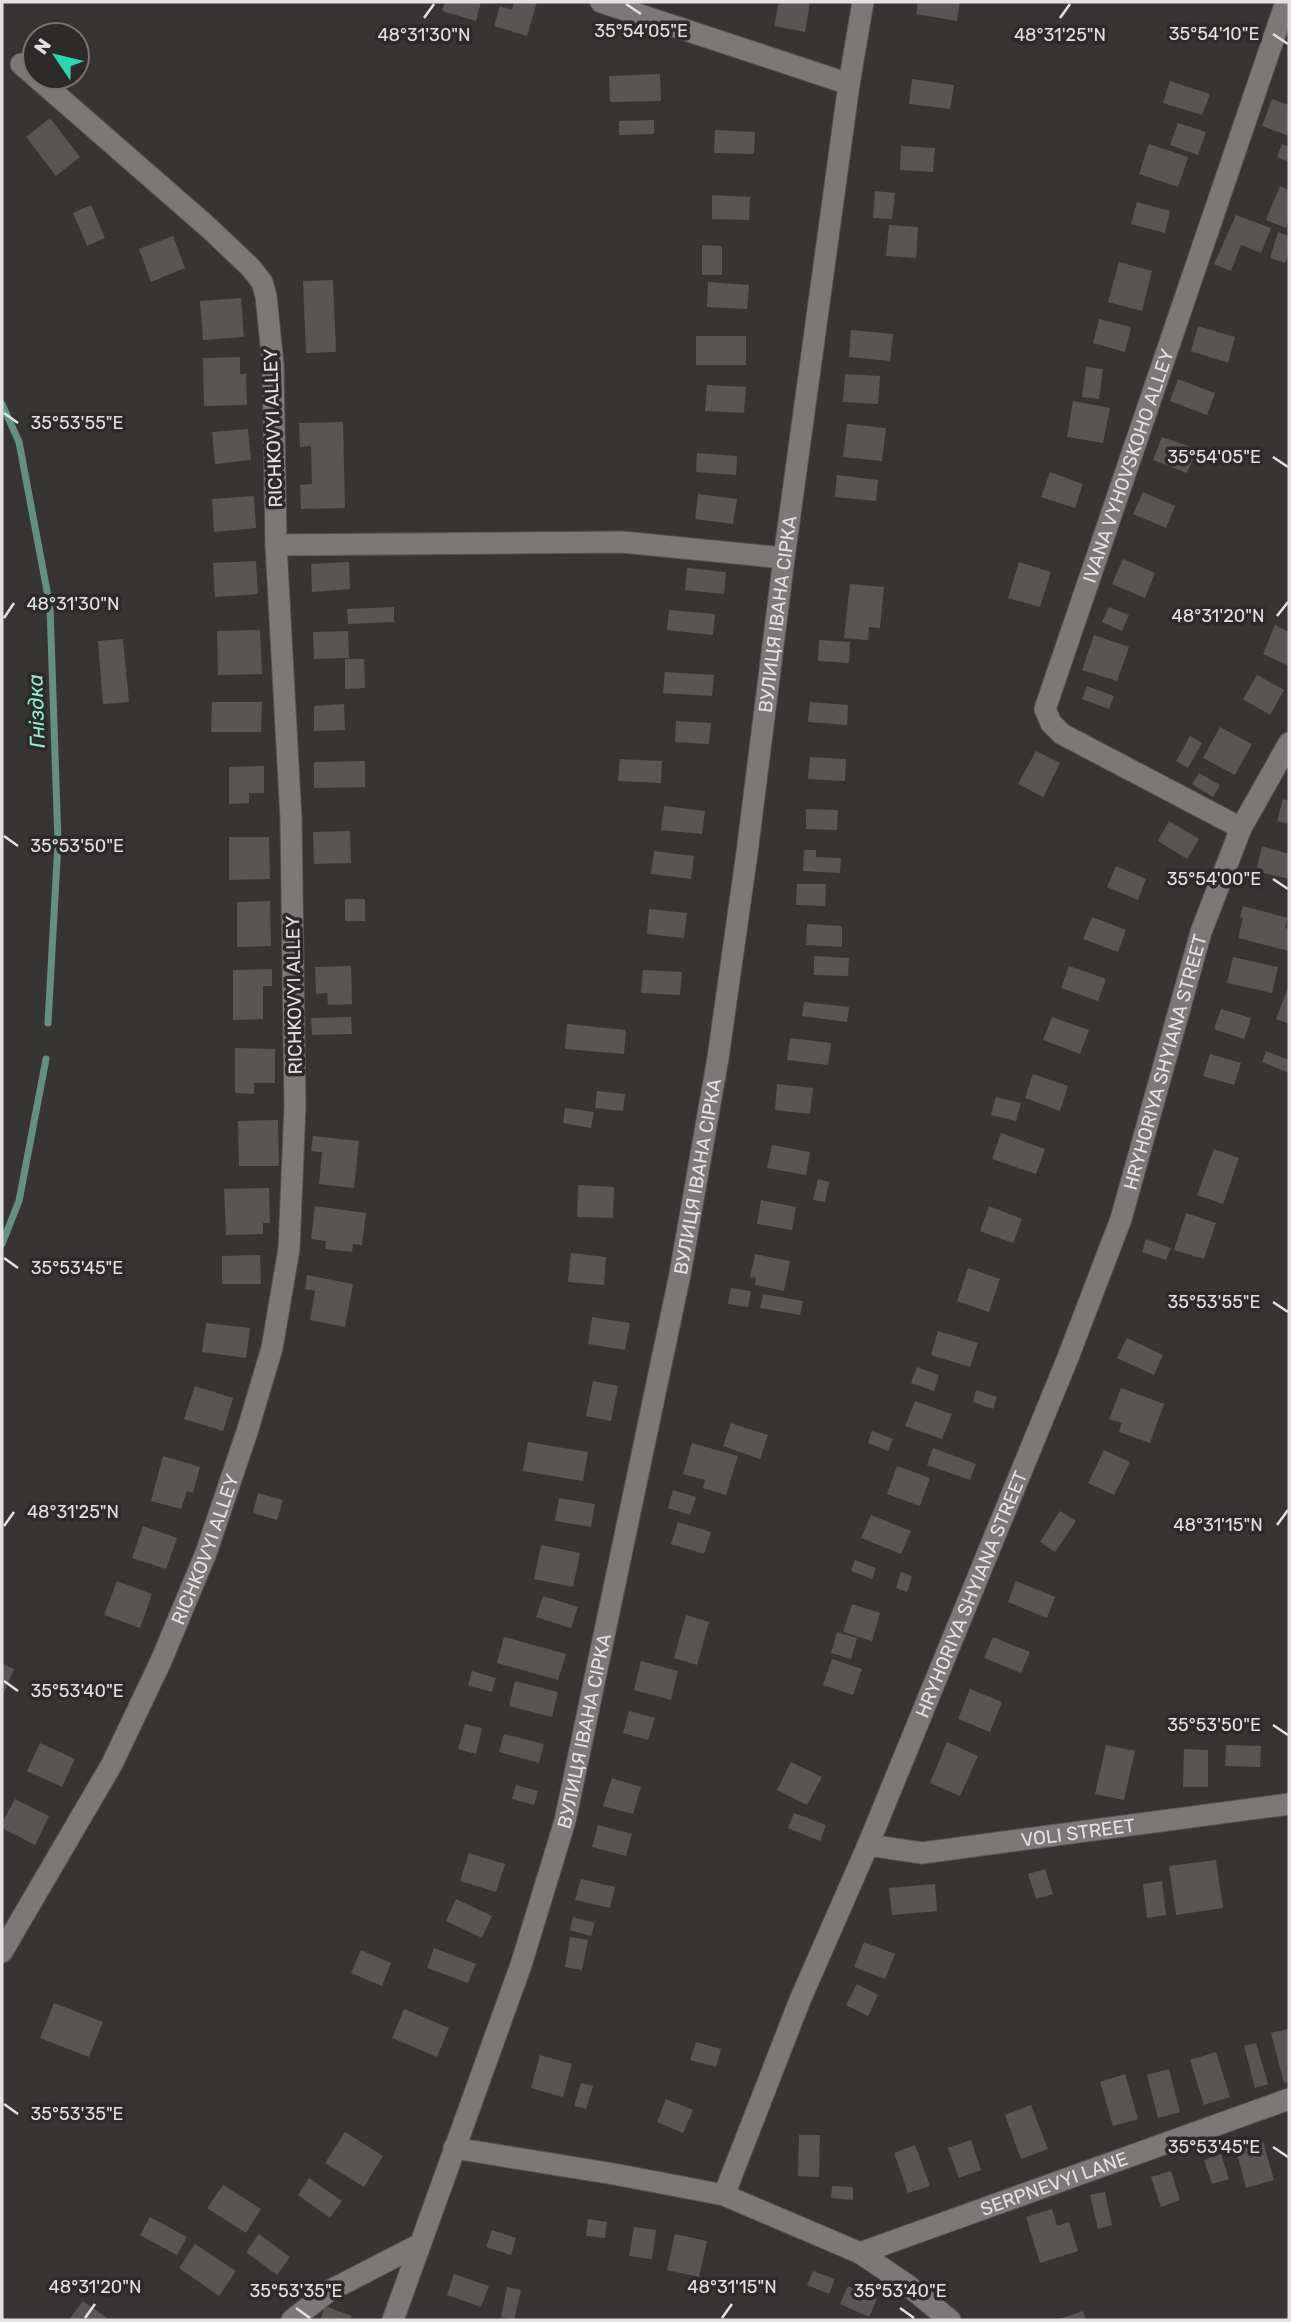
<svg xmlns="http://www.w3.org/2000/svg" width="1291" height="2322" viewBox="0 0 1291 2322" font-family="Rubik,sans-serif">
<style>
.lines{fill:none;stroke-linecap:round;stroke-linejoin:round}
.stream{stroke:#658f82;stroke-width:7}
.building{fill:#585555}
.minor-casing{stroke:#555252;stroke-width:23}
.minor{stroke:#7b7878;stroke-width:21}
.ticks{fill:none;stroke:#e3e1e1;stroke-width:2.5}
.labels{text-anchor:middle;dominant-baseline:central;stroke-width:7;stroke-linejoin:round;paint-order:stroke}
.street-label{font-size:19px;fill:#e3e1e1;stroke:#2d2a2a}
.water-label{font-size:21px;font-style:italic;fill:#90eece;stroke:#2d2a2a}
.ticks-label{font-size:18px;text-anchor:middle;fill:#e3e1e1;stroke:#2d2a2a;stroke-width:7;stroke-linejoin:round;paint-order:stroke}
</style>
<rect width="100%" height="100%" fill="#373434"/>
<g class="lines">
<g class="stream">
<polyline points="2,404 19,442 50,607 58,842 48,1023"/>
<polyline points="2,1244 19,1201 46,1059"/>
</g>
</g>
<g class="building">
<polygon points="445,2 481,2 476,21 442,11"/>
<polygon points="514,2 537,2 527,36 494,26 500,6 512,10"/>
<polygon points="779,2 810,2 805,32 774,26"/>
<polygon points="918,2 960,2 957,21 916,14"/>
<polygon points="660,74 661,101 610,102 609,76"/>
<polygon points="912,79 954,85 950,109 909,104"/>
<polygon points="1170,81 1210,94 1202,115 1163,103"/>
<polygon points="1272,99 1289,105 1289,136 1262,126"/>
<polygon points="50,118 80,157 56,176 26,137"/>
<polygon points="654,120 654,134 619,135 619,121"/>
<polygon points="1178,123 1206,132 1198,155 1170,145"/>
<polygon points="715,130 755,132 754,154 714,153"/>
<polygon points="1149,144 1188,157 1178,187 1139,174"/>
<polygon points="1282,144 1289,147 1289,162 1277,157"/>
<polygon points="901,146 935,148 933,172 900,170"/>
<polygon points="1280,186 1289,190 1289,220 1286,228 1266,220"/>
<polygon points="875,191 895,193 892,219 873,218"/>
<polygon points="712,195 750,197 749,220 712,219"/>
<polygon points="1137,202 1170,211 1165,233 1131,224"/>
<polygon points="91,205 105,238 87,246 73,213"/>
<polygon points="1236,215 1271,228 1261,253 1241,245 1231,271 1214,264"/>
<polygon points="889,225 918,227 916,258 886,256"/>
<polygon points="1278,232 1289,236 1289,251 1285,263 1270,258"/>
<polygon points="173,236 185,268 151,282 139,249"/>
<polygon points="702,245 722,246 722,275 702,275"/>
<polygon points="1119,262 1152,271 1142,311 1108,302"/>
<polygon points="333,280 336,352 306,353 303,281"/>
<polygon points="708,282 749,285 747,309 707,307"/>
<polygon points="241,298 244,337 203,340 200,301"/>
<polygon points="1099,319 1131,327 1125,352 1093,343"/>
<polygon points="1198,326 1235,337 1228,363 1191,351"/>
<polygon points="851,330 893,334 890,361 849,357"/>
<rect x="696" y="336" width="50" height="29"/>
<polygon points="240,357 240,374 246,374 247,405 204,406 203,358"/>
<polygon points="1086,367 1103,369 1099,399 1082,397"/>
<polygon points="845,374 880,376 878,404 843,402"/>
<polygon points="1178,379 1215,393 1207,415 1170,401"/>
<polygon points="707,385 746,387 744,413 705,411"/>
<polygon points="1073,401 1110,408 1103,443 1067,437"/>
<polygon points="343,422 345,508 301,509 300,485 312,484 311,446 300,447 299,423"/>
<polygon points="847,424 886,428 882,461 843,457"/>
<polygon points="248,429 251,460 215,464 212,432"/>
<polygon points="1162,437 1197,449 1187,473 1153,460"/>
<polygon points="697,453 737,456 736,475 696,472"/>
<polygon points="1050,472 1083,484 1075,508 1041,497"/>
<polygon points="837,475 878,480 876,501 835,497"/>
<polygon points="1143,492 1175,506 1166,528 1133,514"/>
<polygon points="698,494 737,499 733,524 695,519"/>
<polygon points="254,496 256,528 214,532 212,499"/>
<polygon points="1123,559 1155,573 1145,598 1112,584"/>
<polygon points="256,561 258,594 215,597 213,563"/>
<polygon points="349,562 350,589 312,592 311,564"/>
<polygon points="1019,562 1051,572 1040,607 1008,598"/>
<polygon points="687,568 726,572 724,594 685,590"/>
<polygon points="850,584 884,587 880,628 869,627 868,640 844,638"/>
<polygon points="394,607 394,622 348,624 347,609"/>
<polygon points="1109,607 1129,615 1122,631 1102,622"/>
<polygon points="669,610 715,614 713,635 667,630"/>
<polygon points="1275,625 1289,632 1289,666 1263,654"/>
<polygon points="260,630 262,674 218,675 217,631"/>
<polygon points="348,631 349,658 314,659 313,632"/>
<polygon points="1094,635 1129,647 1117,681 1082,670"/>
<polygon points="123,639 129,702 103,704 98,641"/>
<polygon points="819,640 850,642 849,663 818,661"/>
<polygon points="345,659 364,659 365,688 345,689"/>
<polygon points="665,672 714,675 712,696 663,693"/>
<polygon points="1257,675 1284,690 1270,715 1243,699"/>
<polygon points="1087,686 1114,696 1109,709 1082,699"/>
<polygon points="212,702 262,702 261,732 211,732"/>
<polygon points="810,702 848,705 847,725 808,722"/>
<polygon points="344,704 345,730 314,731 314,706"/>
<polygon points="676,721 711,723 709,744 675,742"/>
<polygon points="1220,727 1252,744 1235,775 1203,758"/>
<polygon points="1190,736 1202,743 1188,768 1176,761"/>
<polygon points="1036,751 1060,763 1043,797 1018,784"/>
<polygon points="810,757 846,759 845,781 808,779"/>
<polygon points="620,759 662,761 661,783 618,781"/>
<polygon points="365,761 365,787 314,788 314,762"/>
<polygon points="264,766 264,793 249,793 249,803 229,804 229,767"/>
<polygon points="1199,773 1220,785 1213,797 1192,784"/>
<polygon points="1283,799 1289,801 1289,824 1277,821"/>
<polygon points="664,806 705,811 702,834 661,830"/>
<polygon points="806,809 838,810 837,830 806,829"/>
<polygon points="1169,821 1199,839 1187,859 1158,841"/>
<polygon points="350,831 351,863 314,864 313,832"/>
<polygon points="229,837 269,837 270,879 229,880"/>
<polygon points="1262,846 1289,854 1289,879 1256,871"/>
<polygon points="804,850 816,850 816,857 841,858 840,873 803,871"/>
<polygon points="654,851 694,856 691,879 651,874"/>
<polygon points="1116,866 1146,879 1138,900 1107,887"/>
<polygon points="797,884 826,884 825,906 796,905"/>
<rect x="345" y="899" width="20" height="22"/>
<polygon points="270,901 271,946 237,947 237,902"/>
<polygon points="1243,906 1288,918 1285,928 1289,929 1289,951 1238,938 1243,918 1240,917"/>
<polygon points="649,909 687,913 684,938 647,934"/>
<polygon points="1092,917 1126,930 1118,952 1083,939"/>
<polygon points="807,924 842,926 842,947 806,945"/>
<polygon points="814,956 849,958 848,976 814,975"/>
<polygon points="1233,957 1278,967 1272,993 1227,983"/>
<polygon points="351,966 352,1004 328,1005 327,993 316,994 315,967"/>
<polygon points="1069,966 1106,979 1098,1001 1061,988"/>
<polygon points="272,969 272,986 263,986 263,1019 233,1020 233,970"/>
<polygon points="643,970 682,972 680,995 641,993"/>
<polygon points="1289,985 1289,1024 1276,1019"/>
<polygon points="804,1002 849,1007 847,1022 802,1016"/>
<polygon points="1221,1009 1251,1018 1244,1039 1214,1029"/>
<polygon points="351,1017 352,1034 312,1035 311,1018"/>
<polygon points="1052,1017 1089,1030 1080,1054 1043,1040"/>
<polygon points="567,1024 626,1030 624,1054 565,1049"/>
<polygon points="790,1038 831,1043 828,1065 787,1060"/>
<polygon points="235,1048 275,1049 275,1083 254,1083 254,1094 235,1093"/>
<polygon points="1266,1051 1289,1060 1289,1073 1262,1062"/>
<polygon points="1210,1054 1241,1063 1234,1085 1203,1076"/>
<polygon points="1033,1074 1068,1086 1060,1111 1025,1098"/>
<polygon points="777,1084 813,1088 810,1114 775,1110"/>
<polygon points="597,1091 625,1094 623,1111 595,1108"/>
<polygon points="996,1097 1021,1103 1016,1121 991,1115"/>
<polygon points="565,1108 594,1112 591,1128 563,1123"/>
<polygon points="278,1120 279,1166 239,1166 238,1121"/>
<polygon points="1001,1133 1045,1149 1036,1174 992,1159"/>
<polygon points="313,1136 359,1141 354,1188 319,1184 322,1152 311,1151"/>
<polygon points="772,1145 810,1152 806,1175 767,1168"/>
<polygon points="1214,1149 1239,1158 1223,1204 1197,1195"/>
<polygon points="818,1179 829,1182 825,1202 813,1200"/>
<polygon points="578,1185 614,1187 613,1218 577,1217"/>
<polygon points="269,1188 270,1223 263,1223 263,1234 226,1235 224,1189"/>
<polygon points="761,1200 796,1207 792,1230 757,1224"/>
<polygon points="315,1206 366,1213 362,1245 353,1244 352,1252 325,1249 326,1241 311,1239"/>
<polygon points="989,1206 1022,1219 1013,1243 980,1231"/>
<polygon points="1186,1213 1216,1223 1204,1259 1174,1250"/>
<polygon points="1146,1239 1171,1248 1166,1260 1142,1252"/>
<polygon points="571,1253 606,1257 604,1285 568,1282"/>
<polygon points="755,1254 790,1261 784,1291 755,1285 756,1278 750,1277"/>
<polygon points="260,1255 261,1284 222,1284 222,1256"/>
<polygon points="968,1268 1000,1279 989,1312 957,1301"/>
<polygon points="307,1275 353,1284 345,1327 310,1320 315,1291 305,1289"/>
<polygon points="731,1288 751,1291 748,1307 728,1304"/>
<polygon points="763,1294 803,1301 800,1315 760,1308"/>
<polygon points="592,1317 630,1323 625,1350 588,1344"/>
<polygon points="206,1323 250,1328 246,1358 202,1352"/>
<polygon points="938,1331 978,1343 970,1367 931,1355"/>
<polygon points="1127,1338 1163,1355 1154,1375 1117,1358"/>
<polygon points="917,1367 939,1375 934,1391 911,1383"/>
<polygon points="593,1381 618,1386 611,1421 586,1416"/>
<polygon points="195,1386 233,1398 223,1431 184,1419"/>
<polygon points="1121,1388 1164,1404 1150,1443 1119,1432 1122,1423 1109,1419"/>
<polygon points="976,1390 997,1397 993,1409 973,1402"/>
<polygon points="915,1401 952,1414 942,1439 905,1426"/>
<polygon points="731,1423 768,1435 760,1459 723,1446"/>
<polygon points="872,1431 893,1439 888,1451 868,1443"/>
<polygon points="528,1442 588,1452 583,1481 523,1471"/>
<polygon points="692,1443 738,1456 726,1495 703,1488 705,1480 683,1474"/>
<polygon points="933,1448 976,1464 970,1480 927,1465"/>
<polygon points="1104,1450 1130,1462 1114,1495 1088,1483"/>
<polygon points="163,1456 200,1467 193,1493 187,1491 181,1509 151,1501"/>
<polygon points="897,1466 930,1478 920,1506 887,1494"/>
<polygon points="673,1490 696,1497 690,1515 668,1508"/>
<polygon points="258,1493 283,1500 277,1520 253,1513"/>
<polygon points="559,1498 595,1504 591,1527 555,1521"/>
<polygon points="1060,1511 1076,1521 1055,1552 1040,1542"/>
<polygon points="871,1515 911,1531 901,1554 861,1538"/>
<polygon points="678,1522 711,1532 704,1554 671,1544"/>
<polygon points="143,1526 177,1538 166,1569 132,1558"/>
<polygon points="541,1545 580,1553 573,1587 534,1579"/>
<polygon points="855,1560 876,1568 872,1579 851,1571"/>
<polygon points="901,1572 912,1576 907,1592 896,1588"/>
<polygon points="117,1581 152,1594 140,1628 104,1615"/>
<polygon points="1016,1581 1055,1597 1047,1618 1008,1602"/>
<polygon points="543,1596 578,1607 571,1628 536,1617"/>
<polygon points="852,1604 880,1613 872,1641 843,1632"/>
<polygon points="686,1615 709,1622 697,1665 674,1658"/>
<polygon points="837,1632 857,1638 851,1659 831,1653"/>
<polygon points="504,1637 566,1654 558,1680 497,1663"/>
<polygon points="993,1637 1030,1652 1021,1673 984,1658"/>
<polygon points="832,1659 862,1669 853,1695 823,1685"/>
<polygon points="641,1661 678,1671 671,1700 634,1690"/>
<polygon points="2,1664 14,1669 2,1697"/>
<polygon points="472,1671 496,1678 492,1692 468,1685"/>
<polygon points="515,1681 558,1692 552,1717 509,1706"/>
<polygon points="970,1689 1002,1702 990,1732 958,1719"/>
<polygon points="629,1711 655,1718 648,1740 623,1733"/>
<polygon points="465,1724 482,1728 476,1754 458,1749"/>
<polygon points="504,1734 544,1744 539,1763 499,1752"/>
<polygon points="947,1742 978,1756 960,1796 930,1783"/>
<polygon points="40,1743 75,1759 62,1787 27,1771"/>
<polygon points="1106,1745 1135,1751 1124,1800 1095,1794"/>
<polygon points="1226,1745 1261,1746 1260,1767 1225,1766"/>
<polygon points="1184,1749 1208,1750 1208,1787 1183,1787"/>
<polygon points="791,1762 822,1777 807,1805 777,1790"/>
<polygon points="612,1778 641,1787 633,1814 603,1806"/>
<polygon points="516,1785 538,1791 534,1805 512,1799"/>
<polygon points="15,1799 49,1816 35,1845 2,1828 2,1823"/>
<polygon points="794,1813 826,1825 820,1841 788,1828"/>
<polygon points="598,1825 632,1834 626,1856 592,1847"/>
<polygon points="469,1853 505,1864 496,1892 460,1881"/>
<polygon points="1216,1860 1223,1908 1176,1915 1169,1866"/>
<polygon points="1045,1869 1053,1894 1036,1899 1028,1874"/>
<polygon points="581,1879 615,1887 610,1908 575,1900"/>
<polygon points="1162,1881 1166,1915 1147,1918 1143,1884"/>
<polygon points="935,1884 937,1911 892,1915 889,1888"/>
<polygon points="456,1899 492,1916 482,1938 446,1921"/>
<polygon points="573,1917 595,1923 591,1936 570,1930"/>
<polygon points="570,1937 588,1940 582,1970 565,1967"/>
<polygon points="864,1942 895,1954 885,1979 854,1967"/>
<polygon points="434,1948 476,1964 468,1983 427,1968"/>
<polygon points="361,1950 391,1963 382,1986 351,1973"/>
<polygon points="857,1984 878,1995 868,2016 846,2005"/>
<polygon points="54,2003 103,2022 89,2057 40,2038"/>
<polygon points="404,2009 449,2028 437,2057 392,2038"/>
<polygon points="1289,2029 1289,2082 1284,2083 1271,2033"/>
<polygon points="696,2042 721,2049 716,2067 690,2060"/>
<polygon points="1256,2043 1268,2084 1255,2088 1244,2046"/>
<polygon points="1216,2052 1230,2097 1204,2105 1190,2060"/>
<polygon points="540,2055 572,2064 563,2097 531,2088"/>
<polygon points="1169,2069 1180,2112 1158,2118 1147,2075"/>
<polygon points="1125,2074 1138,2119 1113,2126 1100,2082"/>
<polygon points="581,2083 593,2086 586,2109 574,2106"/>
<polygon points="666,2099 693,2110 683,2133 657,2122"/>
<polygon points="1031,2105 1048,2149 1021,2159 1005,2115"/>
<polygon points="345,2132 383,2156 364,2187 325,2163"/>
<polygon points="799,2135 820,2135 819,2177 798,2176"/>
<polygon points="1262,2138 1274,2180 1246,2188 1235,2146"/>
<polygon points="971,2140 981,2170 959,2178 948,2148"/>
<polygon points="915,2145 930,2186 908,2193 894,2153"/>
<polygon points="1221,2154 1229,2179 1212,2184 1204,2160"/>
<polygon points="1171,2171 1180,2200 1161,2207 1151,2177"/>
<polygon points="309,2178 342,2201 330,2218 298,2195"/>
<polygon points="223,2185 261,2209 246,2233 207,2208"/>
<polygon points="832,2186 853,2187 853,2200 831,2198"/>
<polygon points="1105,2192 1112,2225 1098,2229 1090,2195"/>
<polygon points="1052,2209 1057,2226 1069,2222 1078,2251 1040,2263 1026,2217"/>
<polygon points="150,2217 187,2237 177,2255 140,2235"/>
<polygon points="588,2219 607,2222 605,2238 586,2236"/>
<polygon points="634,2227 656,2230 652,2259 629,2256"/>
<polygon points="492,2230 516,2238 511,2255 486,2247"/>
<polygon points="259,2234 290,2257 277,2275 246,2252"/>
<polygon points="675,2234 707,2241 699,2277 667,2270"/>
<polygon points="195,2244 236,2271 219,2296 179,2268"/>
<polygon points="813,2271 835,2279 829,2294 807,2285"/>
<polygon points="454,2274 489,2286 481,2307 447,2295"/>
<polygon points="848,2286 877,2299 869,2317 840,2304"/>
<polygon points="507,2287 521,2290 514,2320 501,2317"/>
<polygon points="83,2301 110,2320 69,2320"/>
<polygon points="325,2306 352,2316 350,2320 320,2320"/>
<polygon points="1083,2311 1086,2320 1056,2320"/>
</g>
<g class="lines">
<defs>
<g id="minor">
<polyline points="601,2 849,84"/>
<polyline points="21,64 35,76"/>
<polyline points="276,545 622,542 784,558"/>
<path id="s1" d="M1241,828L1062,734L1051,723L1045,709L1286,2"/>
<path id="s2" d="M868,1845L922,1853L1289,1804"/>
<path id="s3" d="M2,1952L112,1764L161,1661L206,1553L247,1432L272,1348L289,1249L295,1106L291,819L276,545L273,364L266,296L262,282L250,267L209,228L36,77"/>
<polyline points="454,2148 614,2174 724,2195"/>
<path id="s4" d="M860,2253L1289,2099"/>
<polyline points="292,2320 329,2291 420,2244"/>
<path id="s5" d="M393,2320L521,1965L565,1821L680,1274L718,1058L747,853L784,558L849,84L863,2"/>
<path id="s6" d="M950,2320L906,2284L860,2253L724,2195L800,2000L868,1845L1067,1360L1121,1219L1201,932L1241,828L1289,743"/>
</g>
</defs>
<use href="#minor" class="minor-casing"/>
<use href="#minor" class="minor"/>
</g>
<path class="ticks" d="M626,4L641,14M424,18L434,4M1060,18L1070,4M1273,34L1288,44M4,413L18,423M1273,457L1288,467M1277,616L1288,602M4,618L14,603M4,836L18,846M1273,879L1288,889M4,1258L18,1268M1273,1302L1288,1312M1277,1525L1288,1510M4,1526L14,1512M4,1681L18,1691M1273,1725L1288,1735M4,2104L18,2114M1273,2147L1288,2157M296,2308L310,2318M900,2308L914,2318M85,2318L95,2304M722,2318L732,2304"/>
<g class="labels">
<g class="street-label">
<text transform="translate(273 428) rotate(-92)">RICHKOVYI ALLEY</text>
<text stroke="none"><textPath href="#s1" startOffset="490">IVANA VYHOVSKOHO ALLEY</textPath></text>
<text stroke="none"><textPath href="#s5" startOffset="1754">ВУЛИЦЯ ІВАНА СІРКА</textPath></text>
<text transform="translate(294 995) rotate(-91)">RICHKOVYI ALLEY</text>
<text stroke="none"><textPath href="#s6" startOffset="1477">HRYHORIYA SHYIANA STREET</textPath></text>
<text stroke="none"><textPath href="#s5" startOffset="1186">ВУЛИЦЯ ІВАНА СІРКА</textPath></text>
<text stroke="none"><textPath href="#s3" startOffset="452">RICHKOVYI ALLEY</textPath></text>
<text stroke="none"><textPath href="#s6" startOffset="910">HRYHORIYA SHYIANA STREET</textPath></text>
<text stroke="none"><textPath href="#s5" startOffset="620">ВУЛИЦЯ ІВАНА СІРКА</textPath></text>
<text stroke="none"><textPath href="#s2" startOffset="212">VOLI STREET</textPath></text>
<text stroke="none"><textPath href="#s4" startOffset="206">SERPNEVYI LANE</textPath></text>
</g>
<g class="water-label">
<text transform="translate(36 711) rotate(-92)">Гніздка</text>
</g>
</g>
<g class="ticks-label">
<text x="641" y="37">35°54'05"E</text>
<text x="1214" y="40">35°54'10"E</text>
<text x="424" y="41">48°31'30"N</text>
<text x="1060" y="41">48°31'25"N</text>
<text x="77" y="429">35°53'55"E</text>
<text x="1214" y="463">35°54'05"E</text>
<text x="73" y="610">48°31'30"N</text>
<text x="1218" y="622">48°31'20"N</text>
<text x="77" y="852">35°53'50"E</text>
<text x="1214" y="885">35°54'00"E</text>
<text x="77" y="1274">35°53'45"E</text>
<text x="1214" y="1308">35°53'55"E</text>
<text x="73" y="1518">48°31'25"N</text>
<text x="1218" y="1531">48°31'15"N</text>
<text x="77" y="1697">35°53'40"E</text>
<text x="1214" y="1731">35°53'50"E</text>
<text x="77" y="2120">35°53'35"E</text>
<text x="1214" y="2153">35°53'45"E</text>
<text x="95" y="2293">48°31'20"N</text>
<text x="732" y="2293">48°31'15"N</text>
<text x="296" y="2297">35°53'35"E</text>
<text x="900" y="2297">35°53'40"E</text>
</g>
<rect width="1291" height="2322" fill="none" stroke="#e3e1e1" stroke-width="7"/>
<g transform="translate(56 56) rotate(305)"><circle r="33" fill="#2d2a2a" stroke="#767373" stroke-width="2"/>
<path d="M0-5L12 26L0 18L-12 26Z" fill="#2ed4aa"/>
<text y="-10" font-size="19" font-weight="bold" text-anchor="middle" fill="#e3e1e1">N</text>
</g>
</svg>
